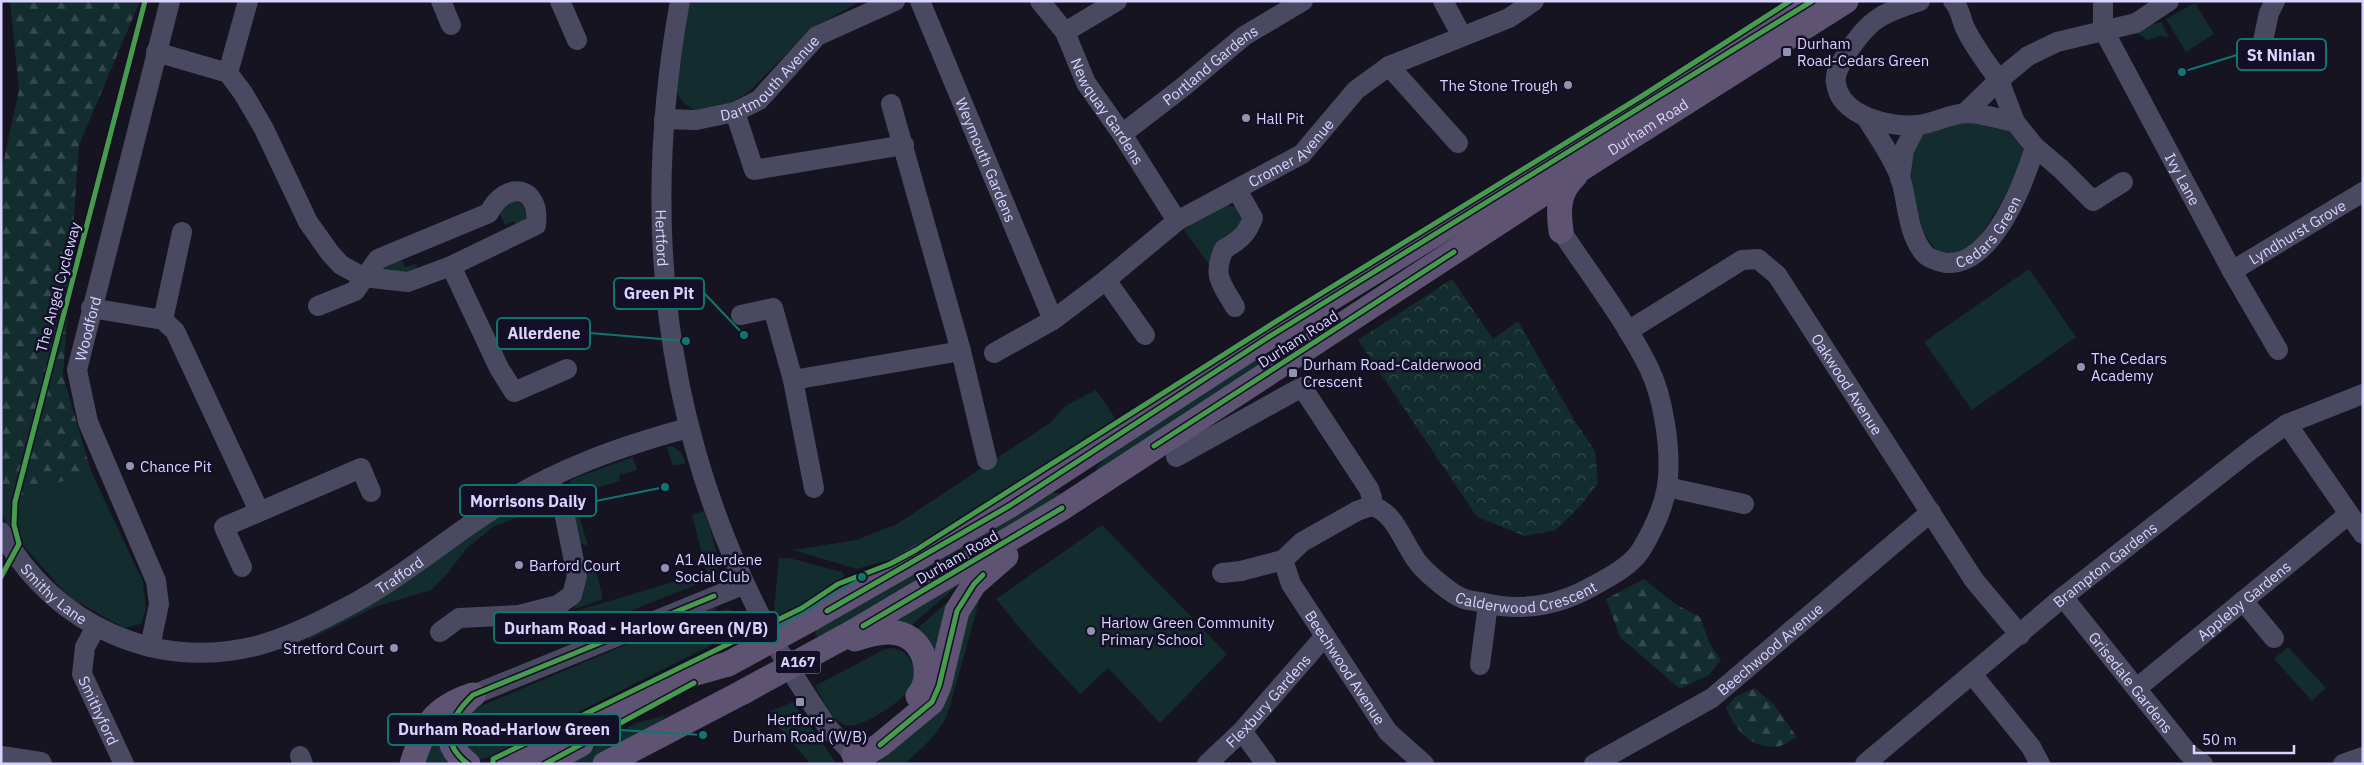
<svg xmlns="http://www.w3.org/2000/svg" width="2364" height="765" viewBox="0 0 2364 765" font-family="'IBM Plex Sans',sans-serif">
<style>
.grass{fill:#132c2d}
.forest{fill:url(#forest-firs)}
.park{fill:url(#park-crowns)}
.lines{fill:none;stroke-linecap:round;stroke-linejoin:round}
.minor{stroke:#4a4962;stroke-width:20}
.major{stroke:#5e5373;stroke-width:25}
.major-bridge{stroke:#5e5373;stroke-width:25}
.cycleway-casing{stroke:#130f26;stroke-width:8}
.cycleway{stroke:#469c4c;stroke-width:5}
.poi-dot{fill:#9591b1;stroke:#130f26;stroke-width:2}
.labels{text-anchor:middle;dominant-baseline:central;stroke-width:5;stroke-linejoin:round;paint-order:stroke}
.shield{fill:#130f26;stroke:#9e99be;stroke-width:1}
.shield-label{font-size:14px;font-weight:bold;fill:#d9d4ff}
.poi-label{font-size:15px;fill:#d9d4ff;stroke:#130f26;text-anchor:start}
.street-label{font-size:15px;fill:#d9d4ff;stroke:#130f26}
.leader{fill:none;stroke:#0f766e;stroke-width:2}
.callout-dot{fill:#0f766e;stroke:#130f26;stroke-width:2}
.callout{fill:#130f26;stroke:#0f766e;stroke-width:2}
.callout-label{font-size:16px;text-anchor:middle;font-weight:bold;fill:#d9d4ff}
</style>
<defs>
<pattern id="forest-firs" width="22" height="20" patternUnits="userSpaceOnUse" patternTransform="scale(1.25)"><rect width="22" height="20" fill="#132c2d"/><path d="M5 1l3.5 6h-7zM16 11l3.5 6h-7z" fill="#354a4c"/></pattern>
<pattern id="park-crowns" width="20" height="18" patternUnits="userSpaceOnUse" patternTransform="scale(1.25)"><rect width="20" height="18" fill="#132c2d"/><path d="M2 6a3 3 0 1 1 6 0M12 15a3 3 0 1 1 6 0" fill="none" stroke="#354a4c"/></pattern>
</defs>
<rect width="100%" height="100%" fill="#161421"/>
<g class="grass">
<polygon points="690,1 861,1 811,29 750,91 726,106 698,112 683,103 674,88"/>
<polygon points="2195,3 2214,34 2186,52 2166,19"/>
<polygon points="2161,22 2169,37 2159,36 2148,40 2134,31"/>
<path d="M1980,120L2004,126L2021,138C2022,143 2023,148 2023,153C2022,170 1982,240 1968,249C1958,255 1949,254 1938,252C1932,244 1924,236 1921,226C1912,203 1902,146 1927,131C1936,126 1968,122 1980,120Z"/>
<polygon points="515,201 523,205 527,216 525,224 517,228 514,221 505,225 500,214 506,202"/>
<polygon points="1228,205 1237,207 1244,218 1211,267 1184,230 1216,208"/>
<polygon points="401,258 405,267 416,264 418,271 382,275 382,267"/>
<polygon points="2029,269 2076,337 1972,410 1924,342"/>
<polygon points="1319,316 1326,327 1116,463 1095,470 1108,453"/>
<polygon points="1096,390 1117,421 895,558 857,569 793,550 856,540 897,524 1050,423 1065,406"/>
<polygon points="672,446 681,452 686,463 673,466 667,447"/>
<polygon points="633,457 637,470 619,475 620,481 568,496 570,481 578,477"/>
<polygon points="91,471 143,582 146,610 141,624 124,628 69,597 28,551 7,525 1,511 1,489 23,495"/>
<polygon points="1049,493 1060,493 1052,506 824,639 815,635 817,627"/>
<polygon points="529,497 544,498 550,504 493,527 467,548 447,574 431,590 377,606 308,640 311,633"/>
<polygon points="575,501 588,546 577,542 568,506"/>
<path d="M704,511C711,532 721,555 716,577L574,633L569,613L707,572L692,515Z"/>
<polygon points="1102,525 1227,654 1160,723 1108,668 1080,694 1029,639 996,599"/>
<path d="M593,558L603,599L575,609V604L583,594C585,582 579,564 593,558Z"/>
<polygon points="779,558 789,558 842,572 845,576 806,603 776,617 774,610"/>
<polygon points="971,574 907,629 890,621"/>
<polygon points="974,579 939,664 912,633"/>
<path d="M983,587L950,706C943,730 923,748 904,764H878L964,614Z"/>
<polygon points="715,607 716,612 727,609 739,613 747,627 487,758 478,760 461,743 462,720 476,708"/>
<polygon points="2288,647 2326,688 2312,701 2274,659"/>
<path d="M892,648C911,650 920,672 910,689C901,702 860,730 845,725C831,720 822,697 815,686L885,649Z"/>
<polygon points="793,702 837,764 811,764 766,713"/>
<polygon points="667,715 647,732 591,764 564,764 636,723"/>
<polygon points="444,716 456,764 420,764"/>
</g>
<g class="forest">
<polygon points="10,1 140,1 79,145 63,376 91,471 23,495 1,489 1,173 19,90"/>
<polygon points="1644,579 1675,604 1700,617 1710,644 1721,660 1709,675 1680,689 1620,637 1606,599"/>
<path d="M1755,688L1774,705L1797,737C1791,740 1782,747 1776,747C1749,747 1736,730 1726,708L1735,697Z"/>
</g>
<polygon class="park" points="1452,279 1493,339 1518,321 1573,418 1595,451 1598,483 1581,505 1556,530 1525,536 1477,517 1358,340"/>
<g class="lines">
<g class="minor">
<polyline points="441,1 451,25"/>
<polyline points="560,1 577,40"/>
<path id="s1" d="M680,1C641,214 661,420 760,615C779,653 803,691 827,726C837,740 852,748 857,764"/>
<path id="s2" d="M920,1L1053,320"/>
<path id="s3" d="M1040,1L1065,32L1086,83L1122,134L1177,221"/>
<polyline points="1443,1 1462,36"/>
<path d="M1920,1C1880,14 1869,19 1846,55C1841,63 1834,73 1836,83C1840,116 1890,128 1918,125C1934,123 1950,114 1966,113C1982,113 1999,119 2015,122"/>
<path d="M1953,1C1961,9 1961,21 1966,30C1975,48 1987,64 1999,80L1965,113"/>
<path id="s4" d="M2103,1V29L2232,271L2278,350"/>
<polyline points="1065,32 1117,1"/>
<polyline points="2262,45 2269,13 2275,1"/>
<path d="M156,52L228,73L243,93L264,129L308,222L330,253L341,265L363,277L408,282L451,266L536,225C541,185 505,180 489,213L378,259L355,291L318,306"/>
<polyline points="1389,66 1458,143"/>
<polyline points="228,73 248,1"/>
<polyline points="891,104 961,351 987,460"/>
<polyline points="735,112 754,170 904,145"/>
<path id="s5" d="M1866,117C1877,136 1894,158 1901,180C1908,204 1907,231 1923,252C1927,258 1939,262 1946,263C1993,266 2024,183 2035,147L2015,122L1999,80L2028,56L2057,42L2136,23L2169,1"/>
<path id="s6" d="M664,119L696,120L735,112L759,100L817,36L895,1"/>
<path id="s7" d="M1122,134L1183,87L1244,36L1303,1"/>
<polyline points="2035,147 2061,169 2093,201 2123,182"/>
<polyline points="1900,179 1904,150 1917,125"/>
<polyline points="451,266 499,368 514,392 567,369"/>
<path id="s8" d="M2232,271L2363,192"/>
<polyline points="1106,280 1145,335"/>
<path d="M1235,307C1221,283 1212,276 1224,249C1239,241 1247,234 1253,218L1237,190"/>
<polyline points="91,308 163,320 175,331 259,511"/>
<polyline points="741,315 773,308 793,380 814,488"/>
<polyline points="163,320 182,232"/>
<path id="s9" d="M1628,331L1742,260L1758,259L1777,275L1974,580L2020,635"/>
<path id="s10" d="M994,353L1053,320L1106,280L1177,221L1302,154L1356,90L1389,66L1509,18L1534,1"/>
<polyline points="793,380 961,351"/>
<polyline points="2287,424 2363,534"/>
<path id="s11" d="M1176,457L1302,387L1369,489L1372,498L1371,506C1396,511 1404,547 1420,565C1428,574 1451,594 1462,598C1468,601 1477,601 1484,603C1523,612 1558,606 1593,586C1609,577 1631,566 1641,550C1652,532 1663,508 1667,487C1672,453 1664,399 1649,368C1625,320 1591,276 1561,231"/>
<polyline points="1667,487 1744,504"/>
<path id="s12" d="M1,532C55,624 152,671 256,646C291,637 326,618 358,601C405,575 449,537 495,508C557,469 618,447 688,428"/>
<path id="s13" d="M1283,560L1291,584L1388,732L1424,764"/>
<polyline points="242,567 224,527 361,468 371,492"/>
<polyline points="1222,573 1241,571 1283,560 1302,542 1357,511 1371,506"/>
<path id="s14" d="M2063,597L2188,753L2203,764"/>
<polyline points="2243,601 2274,638"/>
<path id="s15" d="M96,627L85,647L82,674L124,764"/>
<polyline points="440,632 459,618 519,615 558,605 572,595 577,576 564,512 549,478"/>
<path id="s16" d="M150,647L159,604L156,581L88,422L77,370L170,1"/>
<polyline points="1480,665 1488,604"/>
<polyline points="1972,674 2031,747 2040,764"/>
<path id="s17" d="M2137,688L2349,514"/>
<polyline points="473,695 745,584"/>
<polyline points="1242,731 1266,764"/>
<polyline points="1,756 41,762 42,764"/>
<polyline points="300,756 303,764"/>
<path id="s18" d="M1207,764L1242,731L1325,636"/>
<path id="s19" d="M1594,764L1712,698L1931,512"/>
<path id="s20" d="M1865,764L2063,597L2252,449L2287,424L2363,394"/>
<polyline points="2343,764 2363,757"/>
</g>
<g class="major">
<path d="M1561,231C1558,209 1558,192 1575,176"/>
<polyline points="811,619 1009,506 1267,338 1812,1"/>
<path id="s21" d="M853,632L1062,508L1590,163L1846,1"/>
<path d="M855,639C867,635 884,630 897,633C925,638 935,676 918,696"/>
<polyline points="854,755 869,752 880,745 932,702 939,686 957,611 974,584 1006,556"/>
<path d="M412,764C424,726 433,708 473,695"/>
<path d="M468,764C441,744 447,719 469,698"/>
<polyline points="503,764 682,677 728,664"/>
<polyline points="545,764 581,744"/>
<polyline points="605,764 743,692"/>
</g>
<g class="major-bridge">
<polyline points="728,664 811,619"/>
<polyline points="743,692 853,632"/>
</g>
<defs>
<g id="cycleway">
<polyline points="1154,446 1454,252"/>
<polyline points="1,577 19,544 14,525 15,502 145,1"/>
<polyline points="827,611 1009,506 1267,338 1812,1"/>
<polyline points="863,626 1062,508"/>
<polyline points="880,745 932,702 939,686 957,611 974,584 983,575"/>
<path d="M468,764C438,741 450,717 473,695L714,596"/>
<polyline points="493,764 493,759 802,608 838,584 890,564 916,550 1291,312 1642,96 1790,1"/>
<polyline points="545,764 694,683"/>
</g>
</defs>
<use href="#cycleway" class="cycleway-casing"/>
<use href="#cycleway" class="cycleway"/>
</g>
<g class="poi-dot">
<rect x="1782" y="47" width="10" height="10" rx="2.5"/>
<circle cx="1568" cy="85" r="5"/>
<circle cx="1246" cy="118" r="5"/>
<circle cx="2081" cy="367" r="5"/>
<rect x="1288" y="368" width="10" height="10" rx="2.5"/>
<circle cx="130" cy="466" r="5"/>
<circle cx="519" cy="565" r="5"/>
<circle cx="665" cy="568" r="5"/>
<circle cx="1091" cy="631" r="5"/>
<circle cx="394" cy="648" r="5"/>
<rect x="795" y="697" width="10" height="10" rx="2.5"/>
</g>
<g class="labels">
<rect class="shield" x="775.5" y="650.5" width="45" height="23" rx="4"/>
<g class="shield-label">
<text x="798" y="662">A167</text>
</g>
<g class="poi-label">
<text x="1797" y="43">Durham<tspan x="1797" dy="17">Road-Cedars Green</tspan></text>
<text x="1558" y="85" text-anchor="end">The Stone Trough</text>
<text x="1256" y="118">Hall Pit</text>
<text x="2091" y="358">The Cedars<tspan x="2091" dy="17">Academy</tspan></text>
<text x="1303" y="364">Durham Road-Calderwood<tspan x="1303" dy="17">Crescent</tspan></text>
<text x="140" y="466">Chance Pit</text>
<text x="675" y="559">A1 Allerdene<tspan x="675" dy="17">Social Club</tspan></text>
<text x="529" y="565">Barford Court</text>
<text x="1101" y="622">Harlow Green Community<tspan x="1101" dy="17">Primary School</tspan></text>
<text x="384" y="648" text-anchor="end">Stretford Court</text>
<text x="800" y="719" text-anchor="middle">Hertford -<tspan x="800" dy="17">Durham Road (W/B)</tspan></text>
</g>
<g class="street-label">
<text stroke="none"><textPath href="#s7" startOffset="112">Portland Gardens</textPath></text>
<text stroke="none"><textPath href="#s6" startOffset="120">Dartmouth Avenue</textPath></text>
<text stroke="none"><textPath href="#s3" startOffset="130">Newquay Gardens</textPath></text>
<text stroke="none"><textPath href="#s21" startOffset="942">Durham Road</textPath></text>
<text stroke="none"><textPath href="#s10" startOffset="360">Cromer Avenue</textPath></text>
<text stroke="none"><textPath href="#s2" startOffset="172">Weymouth Gardens</textPath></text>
<text stroke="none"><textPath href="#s4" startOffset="198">Ivy Lane</textPath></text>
<text stroke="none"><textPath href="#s5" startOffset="230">Cedars Green</textPath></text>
<text stroke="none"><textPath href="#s8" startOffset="76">Lyndhurst Grove</textPath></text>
<text stroke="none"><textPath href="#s1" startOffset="238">Hertford</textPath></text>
<text transform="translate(58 287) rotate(-75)">The Angel Cycleway</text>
<text stroke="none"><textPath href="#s16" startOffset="336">Woodford</textPath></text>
<text transform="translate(1298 339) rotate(-33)">Durham Road</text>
<text stroke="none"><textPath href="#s9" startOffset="305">Oakwood Avenue</textPath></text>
<text transform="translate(957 557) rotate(-30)">Durham Road</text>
<text stroke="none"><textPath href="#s20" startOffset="312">Brampton Gardens</textPath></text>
<text stroke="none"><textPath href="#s12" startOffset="461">Trafford</textPath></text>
<text stroke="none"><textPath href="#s11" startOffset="482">Calderwood Crescent</textPath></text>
<text stroke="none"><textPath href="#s12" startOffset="82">Smithy Lane</textPath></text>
<text stroke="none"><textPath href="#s17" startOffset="138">Appleby Gardens</textPath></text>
<text stroke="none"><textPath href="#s19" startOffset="211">Beechwood Avenue</textPath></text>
<text stroke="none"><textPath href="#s13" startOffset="125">Beechwood Avenue</textPath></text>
<text stroke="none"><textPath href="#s14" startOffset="109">Grisedale Gardens</textPath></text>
<text stroke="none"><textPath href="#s18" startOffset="88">Flexbury Gardens</textPath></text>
<text stroke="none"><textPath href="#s15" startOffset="90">Smithyford</textPath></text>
</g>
</g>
<path class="leader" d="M2182 72L2237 55M744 335L704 293M686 341L590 333M665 487L596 501M862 577L778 628M703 735L620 730"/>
<g class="callout-dot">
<circle cx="2182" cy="72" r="5"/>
<circle cx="744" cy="335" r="5"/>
<circle cx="686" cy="341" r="5"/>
<circle cx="665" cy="487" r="5"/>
<circle cx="862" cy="577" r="5"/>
<circle cx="703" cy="735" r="5"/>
</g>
<g class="callout">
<rect x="2237" y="39" width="89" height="31" rx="5"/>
<rect x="614" y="278" width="90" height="31" rx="5"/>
<rect x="497" y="318" width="93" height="31" rx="5"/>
<rect x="460" y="485" width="136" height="31" rx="5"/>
<rect x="494" y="612" width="284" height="31" rx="5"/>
<rect x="388" y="714" width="232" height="31" rx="5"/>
</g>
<g class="callout-label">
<text x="2281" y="61">St Ninian</text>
<text x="659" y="299">Green Pit</text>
<text x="544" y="339">Allerdene</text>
<text x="528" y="507">Morrisons Daily</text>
<text x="636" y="634">Durham Road - Harlow Green (N/B)</text>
<text x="504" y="735">Durham Road-Harlow Green</text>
</g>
<rect width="2364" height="765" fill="none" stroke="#d9d4ff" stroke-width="5"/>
<path d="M2194 745v8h100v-8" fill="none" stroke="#d9d4ff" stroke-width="2.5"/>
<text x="2202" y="745" font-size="15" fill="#d9d4ff" stroke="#130f26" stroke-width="4" paint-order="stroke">50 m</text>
</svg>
